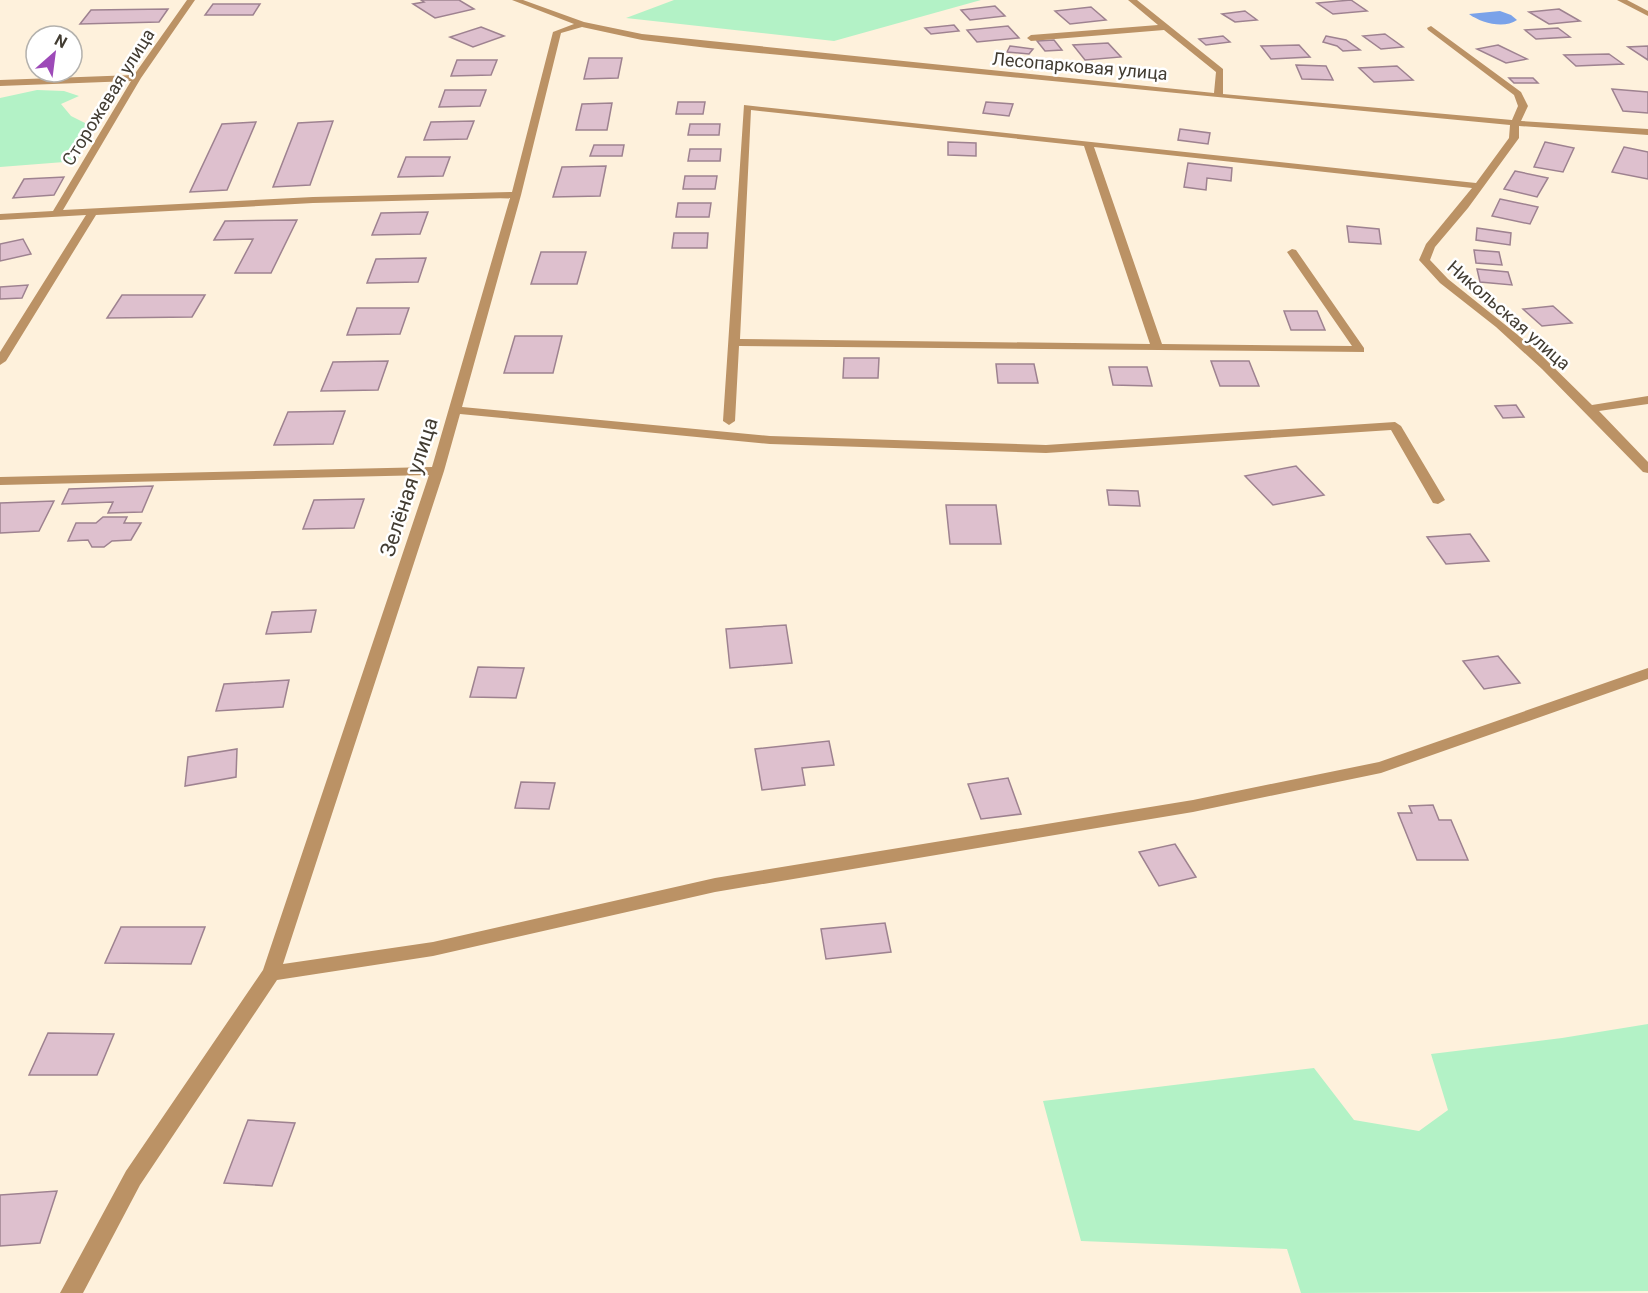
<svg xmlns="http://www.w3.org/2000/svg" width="1648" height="1293" viewBox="0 0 1648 1293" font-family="Roboto,sans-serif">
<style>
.green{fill:#b3f2c6}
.water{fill:#7aa2e9}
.building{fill:#dec0ce;stroke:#9e8290;stroke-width:1.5}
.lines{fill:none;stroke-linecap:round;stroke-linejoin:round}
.minor{fill:#bb9265;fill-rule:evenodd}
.labels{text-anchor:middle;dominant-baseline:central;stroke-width:5;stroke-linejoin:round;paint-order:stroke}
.far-street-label{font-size:18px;fill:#423c32;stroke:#fff}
.street-label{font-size:21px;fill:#423c32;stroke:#fff}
</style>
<rect width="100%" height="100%" fill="#fef1dc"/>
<g class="green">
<polygon points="674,0 981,0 834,41 626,18"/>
<polygon points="37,90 64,91 79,96 61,104 71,116 91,126 77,161 0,167 0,98"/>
<polygon points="1648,1024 1648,1291 1301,1293 1287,1249 1081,1241 1043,1101 1314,1068 1354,1120 1419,1131 1448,1110 1431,1054 1562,1038"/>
</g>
<path class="water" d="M1500,11L1511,15L1517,20C1504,29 1481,23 1469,14Z"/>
<g class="building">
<polygon points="421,0 459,0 474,9 435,18 413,4 424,2"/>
<polygon points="1351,0 1367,11 1333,14 1317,3"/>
<polygon points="213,4 260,4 253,15 205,15"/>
<polygon points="995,6 1005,16 970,20 961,10"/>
<polygon points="1091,7 1106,20 1070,24 1055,11"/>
<polygon points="168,9 159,22 80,24 91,10"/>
<polygon points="1559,9 1580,21 1549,24 1529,12"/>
<polygon points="1245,11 1257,20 1235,22 1222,14"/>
<polygon points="954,25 959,31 931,34 925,28"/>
<polygon points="1008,26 1019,38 977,42 967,30"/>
<polygon points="481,27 504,36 473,47 450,37"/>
<polygon points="1558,28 1570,37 1536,39 1525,30"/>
<polygon points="1385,34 1403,47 1381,49 1363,36"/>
<polygon points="1223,36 1230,42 1206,45 1199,39"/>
<polygon points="1326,36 1346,40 1360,50 1343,51 1337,46 1323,42"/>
<polygon points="1054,40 1062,50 1045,51 1037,41"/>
<polygon points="1108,43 1121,57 1085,60 1073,45"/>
<polygon points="1299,45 1310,57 1271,59 1261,46"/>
<polygon points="1498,45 1527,59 1506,63 1477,49"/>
<polygon points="1010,46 1033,49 1029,54 1007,52"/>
<polygon points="1648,46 1648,60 1628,47"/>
<polygon points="1609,54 1623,64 1576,66 1564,55"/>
<polygon points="589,58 622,58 618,78 584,79"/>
<polygon points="457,60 497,60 491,75 451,76"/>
<polygon points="1296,65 1326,66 1333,80 1302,79"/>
<polygon points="1397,66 1413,80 1374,82 1359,68"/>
<polygon points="1509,78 1533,78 1538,83 1514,83"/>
<polygon points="1612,89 1648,92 1648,113 1623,111"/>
<polygon points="445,90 486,90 480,106 439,107"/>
<polygon points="678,102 705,102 703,114 676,114"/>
<polygon points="986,102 1013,104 1009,116 983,113"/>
<polygon points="612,103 607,130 576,130 582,104"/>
<polygon points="333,121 310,185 273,187 298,123"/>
<polygon points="474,121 467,139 424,140 431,122"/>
<polygon points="256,122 227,190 190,192 222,124"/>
<polygon points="690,124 720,124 719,135 688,135"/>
<polygon points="1180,129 1210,133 1208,144 1178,140"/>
<polygon points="948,142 976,143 976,156 948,155"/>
<polygon points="1545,142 1574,148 1563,172 1534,167"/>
<polygon points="594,145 624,145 622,156 590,156"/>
<polygon points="1624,147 1648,152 1648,179 1612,172"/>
<polygon points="690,149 721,149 720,161 688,161"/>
<polygon points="406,157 450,157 443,176 398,177"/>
<polygon points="1188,163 1232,168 1231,181 1207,178 1206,190 1184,187"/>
<polygon points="606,166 600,196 553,197 562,167"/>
<polygon points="1515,171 1548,178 1537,197 1504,189"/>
<polygon points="685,176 717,176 715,189 683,189"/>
<polygon points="64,177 54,195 13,198 24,179"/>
<polygon points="1500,199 1538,207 1530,224 1492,216"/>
<polygon points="678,203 711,203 709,217 676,217"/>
<polygon points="428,212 420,234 372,235 381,213"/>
<polygon points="297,220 271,273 235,273 253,239 214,240 225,221"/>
<polygon points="1347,226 1379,229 1381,244 1349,242"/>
<polygon points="1477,228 1511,233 1510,245 1476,240"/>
<polygon points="674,233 708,233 707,248 672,248"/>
<polygon points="23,239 31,254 0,261 0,244"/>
<polygon points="1474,250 1499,252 1502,265 1476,263"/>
<polygon points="541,252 586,252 577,284 531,284"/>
<polygon points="426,258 418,282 367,283 376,259"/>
<polygon points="1477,269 1508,272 1512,285 1480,282"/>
<polygon points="28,285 22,298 0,299 0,287"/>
<polygon points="122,295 205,295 192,317 107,318"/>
<polygon points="1553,306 1572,323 1542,326 1523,309"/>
<polygon points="357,308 409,308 400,334 347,335"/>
<polygon points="1284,311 1317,311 1325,330 1291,330"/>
<polygon points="515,336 562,336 553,373 504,373"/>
<polygon points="844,358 879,358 878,378 843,378"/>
<polygon points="388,361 378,390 321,391 333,362"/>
<polygon points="1211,361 1249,361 1259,386 1220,386"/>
<polygon points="996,364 1034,364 1038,383 998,383"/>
<polygon points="1109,367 1147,367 1152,386 1113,385"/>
<polygon points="1516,405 1524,417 1503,418 1495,406"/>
<polygon points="345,411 333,444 274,445 288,412"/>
<polygon points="1296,466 1324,495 1273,505 1245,476"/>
<polygon points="153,486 142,512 108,513 113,502 62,504 69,489"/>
<polygon points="1107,490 1138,491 1140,506 1109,505"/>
<polygon points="364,499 354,528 303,529 314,500"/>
<polygon points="54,501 39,531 0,533 0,503"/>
<polygon points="946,505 996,505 1001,544 950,544"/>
<polygon points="103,517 127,517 124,523 141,523 131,540 112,541 104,547 92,547 88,540 68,541 76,523 96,523"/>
<polygon points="1470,534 1489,561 1446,564 1427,537"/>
<polygon points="316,610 311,632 266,634 272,612"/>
<polygon points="786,625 792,663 730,668 726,629"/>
<polygon points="1498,656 1520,683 1484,689 1463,661"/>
<polygon points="478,667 524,668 516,698 470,697"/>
<polygon points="289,680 283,707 216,711 224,684"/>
<polygon points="829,741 834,765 802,768 805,785 762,790 755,749"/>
<polygon points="237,749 236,777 185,786 188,757"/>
<polygon points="1008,778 1021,814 981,819 968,784"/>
<polygon points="521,782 555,783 549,809 515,808"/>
<polygon points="1433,805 1439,820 1451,820 1468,860 1417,860 1398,813 1412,813 1409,806"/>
<polygon points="1175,844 1196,877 1159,886 1139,852"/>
<polygon points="885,923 891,952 826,959 821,929"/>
<polygon points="121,927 205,927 191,964 105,963"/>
<polygon points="48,1033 114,1034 97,1075 29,1075"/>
<polygon points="248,1120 295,1123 272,1186 224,1183"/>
<polygon points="57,1191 40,1243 0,1246 0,1195"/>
</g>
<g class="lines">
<g class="minor">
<path d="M187,0H195L141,78L63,210L313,197L512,192L553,32L574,24L512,0H523L584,22L642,34L1214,93L1216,72L1164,30L1031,41L1027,38L1031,35L1158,25L1128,0H1137L1223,69V94L1512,120L1518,106L1514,95L1428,30L1427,28L1431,26L1521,92L1528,106L1521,121L1648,129V135L1519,126V138L1468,208L1435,247L1430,260L1448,279L1533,347L1592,405L1648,396V404L1599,411L1648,462V473L1643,472L1542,369L1496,327L1440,283L1419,260L1426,244L1472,188L1094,147L1162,344L1352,346L1287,252L1292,249L1296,250L1364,348V352L739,346L735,421L729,425L723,421L744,105L1476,183L1509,138L1510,125L708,48L642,40L582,27L561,33L521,195L462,407L770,436L1046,445L1395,422L1401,426L1445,500L1438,504L1433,503L1391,430L1046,453L770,444L460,414L444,471L283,964L433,942L715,878L1193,800L1379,762L1648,668V679L1381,773L1193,812L715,892L433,956L277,980L140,1185L83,1293H60L126,1171L263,970L429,475L0,485V477L432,467L510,198L313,203L96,215L6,361L0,365V352L86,215L0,220V214L53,211L131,81L0,86V80L134,75ZM751,110L1084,146L1150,344L740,339Z"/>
<polygon points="1617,0 1627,0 1648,11 1648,16"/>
</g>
</g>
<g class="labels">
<g class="far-street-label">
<text transform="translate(1080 66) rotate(5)">Лесопарковая улица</text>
<text transform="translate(108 97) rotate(-58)">Сторожевая улица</text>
<text transform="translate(1509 315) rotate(41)">Никольская улица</text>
</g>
<g class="street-label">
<text transform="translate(409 487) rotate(-72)">Зелёная улица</text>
</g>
</g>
<g transform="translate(54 54) rotate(28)"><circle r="28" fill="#ffffff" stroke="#b3b1ad" stroke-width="1.5"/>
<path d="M0-4.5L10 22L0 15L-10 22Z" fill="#9d4ab8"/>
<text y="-9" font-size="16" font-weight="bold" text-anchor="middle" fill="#423c32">N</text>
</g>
</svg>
